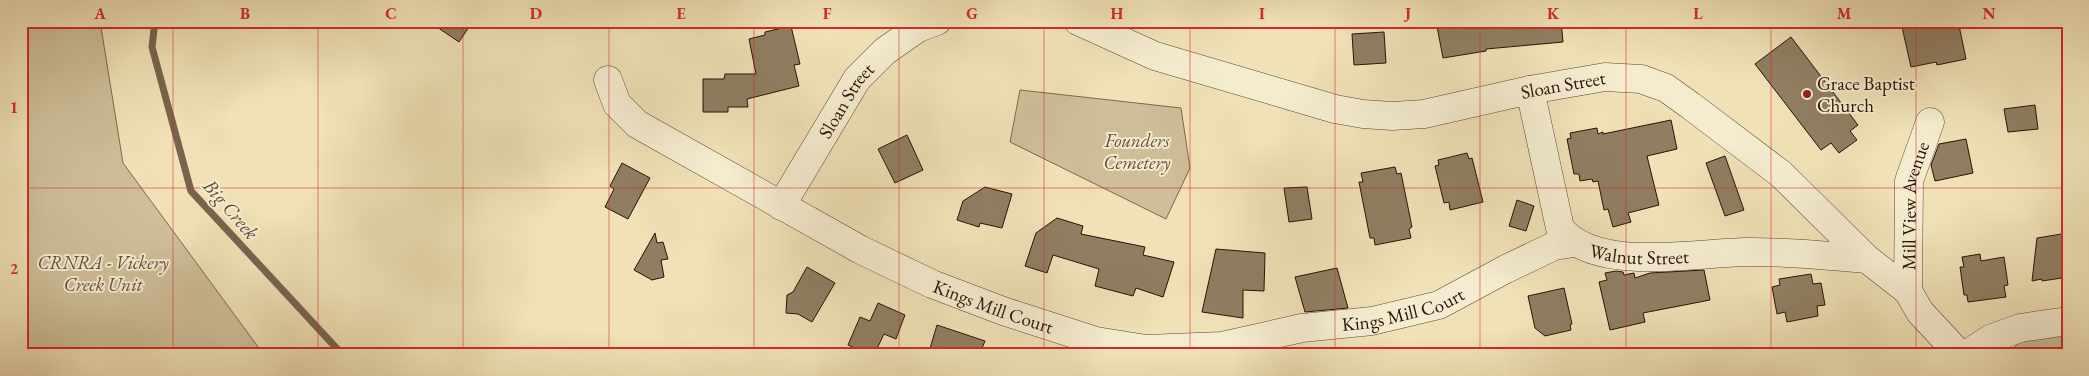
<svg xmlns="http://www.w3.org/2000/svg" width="2089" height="376" viewBox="0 0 2089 376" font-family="'EB Garamond',serif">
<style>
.green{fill:#cebe99;stroke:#7a6851}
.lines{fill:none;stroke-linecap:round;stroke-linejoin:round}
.stream{stroke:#77644e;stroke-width:7}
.building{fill:#907e63;stroke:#271209}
.minor-casing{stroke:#594634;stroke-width:29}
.minor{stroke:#f5ecd0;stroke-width:28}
.grid{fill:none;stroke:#d62828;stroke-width:1;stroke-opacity:0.55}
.poi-dot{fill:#8f2418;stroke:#f5ecd0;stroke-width:2}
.labels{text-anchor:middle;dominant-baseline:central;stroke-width:4;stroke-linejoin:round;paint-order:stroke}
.poi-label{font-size:19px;fill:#271209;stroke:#f5ecd0;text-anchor:start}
.street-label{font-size:19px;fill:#271209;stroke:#f5ecd0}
.park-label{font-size:19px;font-style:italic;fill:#614e3b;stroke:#f5ecd0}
.water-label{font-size:20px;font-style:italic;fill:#5c4937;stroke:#f5ecd0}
.neatline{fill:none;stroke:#d62828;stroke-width:2}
.grid-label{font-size:16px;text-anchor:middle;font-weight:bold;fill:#d62828}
</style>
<rect width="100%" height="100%" fill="#f0e1b7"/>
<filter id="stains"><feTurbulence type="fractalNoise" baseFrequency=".004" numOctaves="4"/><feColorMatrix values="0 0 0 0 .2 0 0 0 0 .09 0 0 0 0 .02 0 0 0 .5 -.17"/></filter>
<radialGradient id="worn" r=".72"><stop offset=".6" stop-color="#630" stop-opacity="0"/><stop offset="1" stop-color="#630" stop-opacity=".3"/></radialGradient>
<g class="green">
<polygon points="21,21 100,21 123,163 264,355 21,355"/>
<polygon points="1020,90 1181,108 1190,168 1166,219 1010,142"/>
<path d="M2068,330V355H2010C2019,333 2047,334 2068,330Z"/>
</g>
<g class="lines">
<polyline class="stream" points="155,21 152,47 191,191 340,352 345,355"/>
</g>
<g class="building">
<polygon points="428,21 473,21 459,42"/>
<polygon points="1436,21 1561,21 1563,42 1486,49 1486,51 1443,58"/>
<polygon points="1929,21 1958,21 1966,59 1937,65 1936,62 1911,67 1902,27"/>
<polygon points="791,26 800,64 794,65 799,86 747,99 748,107 728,107 728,112 703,112 703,79 724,79 725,74 756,74 749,39 765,35 765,32"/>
<polygon points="1384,32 1386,63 1354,65 1352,34"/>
<polygon points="1791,37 1858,125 1850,131 1857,140 1839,153 1831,143 1821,150 1755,64"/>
<polygon points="2035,105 2038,129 2008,132 2004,109"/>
<polygon points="1671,120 1677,149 1647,156 1659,205 1628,213 1631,222 1613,227 1608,209 1604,210 1598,181 1593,182 1592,179 1580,181 1579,174 1574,174 1567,139 1571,138 1570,133 1597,128 1598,134 1603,132 1603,134"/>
<polygon points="907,135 923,170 895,183 878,149"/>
<polygon points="1966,139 1973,173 1935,181 1931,165 1939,144"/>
<polygon points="1467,153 1469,159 1472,158 1483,202 1450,210 1449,202 1444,203 1435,166 1439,165 1438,160"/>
<polygon points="1725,156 1744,210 1725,216 1706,163"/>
<polygon points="622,163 650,178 628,219 605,207 614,189 610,186"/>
<polygon points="1395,167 1397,174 1401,173 1412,227 1409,229 1411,238 1375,245 1374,238 1370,238 1359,182 1363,182 1361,173"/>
<polygon points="985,187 1012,194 1002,228 980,223 979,227 957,220 963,201"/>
<polygon points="1307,187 1312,219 1289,222 1284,188"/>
<polygon points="1517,200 1534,206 1526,231 1509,226"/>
<polygon points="1057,218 1083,226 1081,234 1145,247 1143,255 1174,262 1163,297 1136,288 1133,296 1095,286 1099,269 1053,255 1047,273 1025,266 1036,233"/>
<polygon points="655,233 657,243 663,242 668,259 661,260 664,277 652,280 634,270"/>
<polygon points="2068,233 2068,277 2042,281 2042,279 2032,281 2037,238"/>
<polygon points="1216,249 1265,253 1264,291 1243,290 1243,318 1202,312"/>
<polygon points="1980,254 1981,261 2004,257 2008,285 2004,286 2006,297 1968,302 1967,295 1964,295 1960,267 1964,267 1962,257"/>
<polygon points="807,267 835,283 812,322 798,314 786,313 787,295 793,292"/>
<polygon points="1337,268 1348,308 1305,312 1295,277"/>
<polygon points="1704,270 1710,300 1643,313 1645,322 1610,330 1599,282 1607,280 1605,273 1616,271 1623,272 1624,275 1634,273 1635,278 1650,273"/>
<polygon points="1811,274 1813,284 1821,283 1825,305 1817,306 1818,316 1787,322 1785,312 1777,314 1772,287 1780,285 1779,279"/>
<polygon points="1564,288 1572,324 1570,325 1571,330 1545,336 1535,328 1528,296"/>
<polygon points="878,303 905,315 896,339 884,334 874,355 870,355 848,345 860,317 870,321"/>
<polygon points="937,325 985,341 979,355 928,355"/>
</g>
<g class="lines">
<defs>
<g id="minor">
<path id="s1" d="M1078,21L1155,56L1335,109L1363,114L1392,116L1424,114L1530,90L1605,77L1641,79L1666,88L1691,106L1781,174L1867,259L1908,291L1920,312L1960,355"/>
<path id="s2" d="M608,80L617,104L637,124L861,250L932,284L1003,311L1096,341L1146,349L1222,346L1302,328L1372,321L1439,305L1506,269L1554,246L1574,243"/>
<path id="s3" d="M1530,90L1560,228C1594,273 1694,253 1745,252C1785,251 1827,256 1867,259"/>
<path id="s4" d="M781,206L857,79L885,51L918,28L937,21"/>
<path id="s5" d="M1908,291L1909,181L1930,122"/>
<polyline points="1966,355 1990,339 2020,328 2068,321"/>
</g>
</defs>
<use href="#minor" class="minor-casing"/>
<use href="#minor" class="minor"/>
</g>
<path class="grid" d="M173,21V355M318,21V355M463,21V355M609,21V355M754,21V355M899,21V355M1044,21V355M1190,21V355M1335,21V355M1480,21V355M1626,21V355M1771,21V355M1916,21V355M21,188H2068"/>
<circle class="poi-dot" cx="1807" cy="94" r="5"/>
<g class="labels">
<g class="poi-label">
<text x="1817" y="83">Grace Baptist<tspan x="1817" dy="22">Church</tspan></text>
</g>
<g class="street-label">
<text stroke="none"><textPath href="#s1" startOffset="504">Sloan Street</textPath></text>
<text stroke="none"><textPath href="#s4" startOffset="124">Sloan Street</textPath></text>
<text stroke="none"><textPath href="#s5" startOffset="86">Mill View Avenue</textPath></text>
<text stroke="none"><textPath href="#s3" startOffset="228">Walnut Street</textPath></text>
<text stroke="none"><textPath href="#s2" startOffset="455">Kings Mill Court</textPath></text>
<text stroke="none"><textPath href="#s2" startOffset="875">Kings Mill Court</textPath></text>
</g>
<g class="park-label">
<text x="1137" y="140">Founders<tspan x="1137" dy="22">Cemetery</tspan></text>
<text x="103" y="262">CRNRA - Vickery<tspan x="103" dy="22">Creek Unit</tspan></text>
</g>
<g class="water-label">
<text transform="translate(231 209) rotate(49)">Big Creek</text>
</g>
</g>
<rect width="2089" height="376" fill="none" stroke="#f0e1b7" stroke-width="55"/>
<rect x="28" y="28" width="2034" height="320" class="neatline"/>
<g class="grid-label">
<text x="100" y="19">A</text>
<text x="245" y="19">B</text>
<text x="391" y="19">C</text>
<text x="536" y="19">D</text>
<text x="681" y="19">E</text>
<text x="827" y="19">F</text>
<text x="972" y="19">G</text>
<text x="1117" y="19">H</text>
<text x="1262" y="19">I</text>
<text x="1408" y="19">J</text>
<text x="1553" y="19">K</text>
<text x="1698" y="19">L</text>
<text x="1844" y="19">M</text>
<text x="1989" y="19">N</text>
<text x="14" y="113">1</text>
<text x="14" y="274">2</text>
</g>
<rect width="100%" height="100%" filter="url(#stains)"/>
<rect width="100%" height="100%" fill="url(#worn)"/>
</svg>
